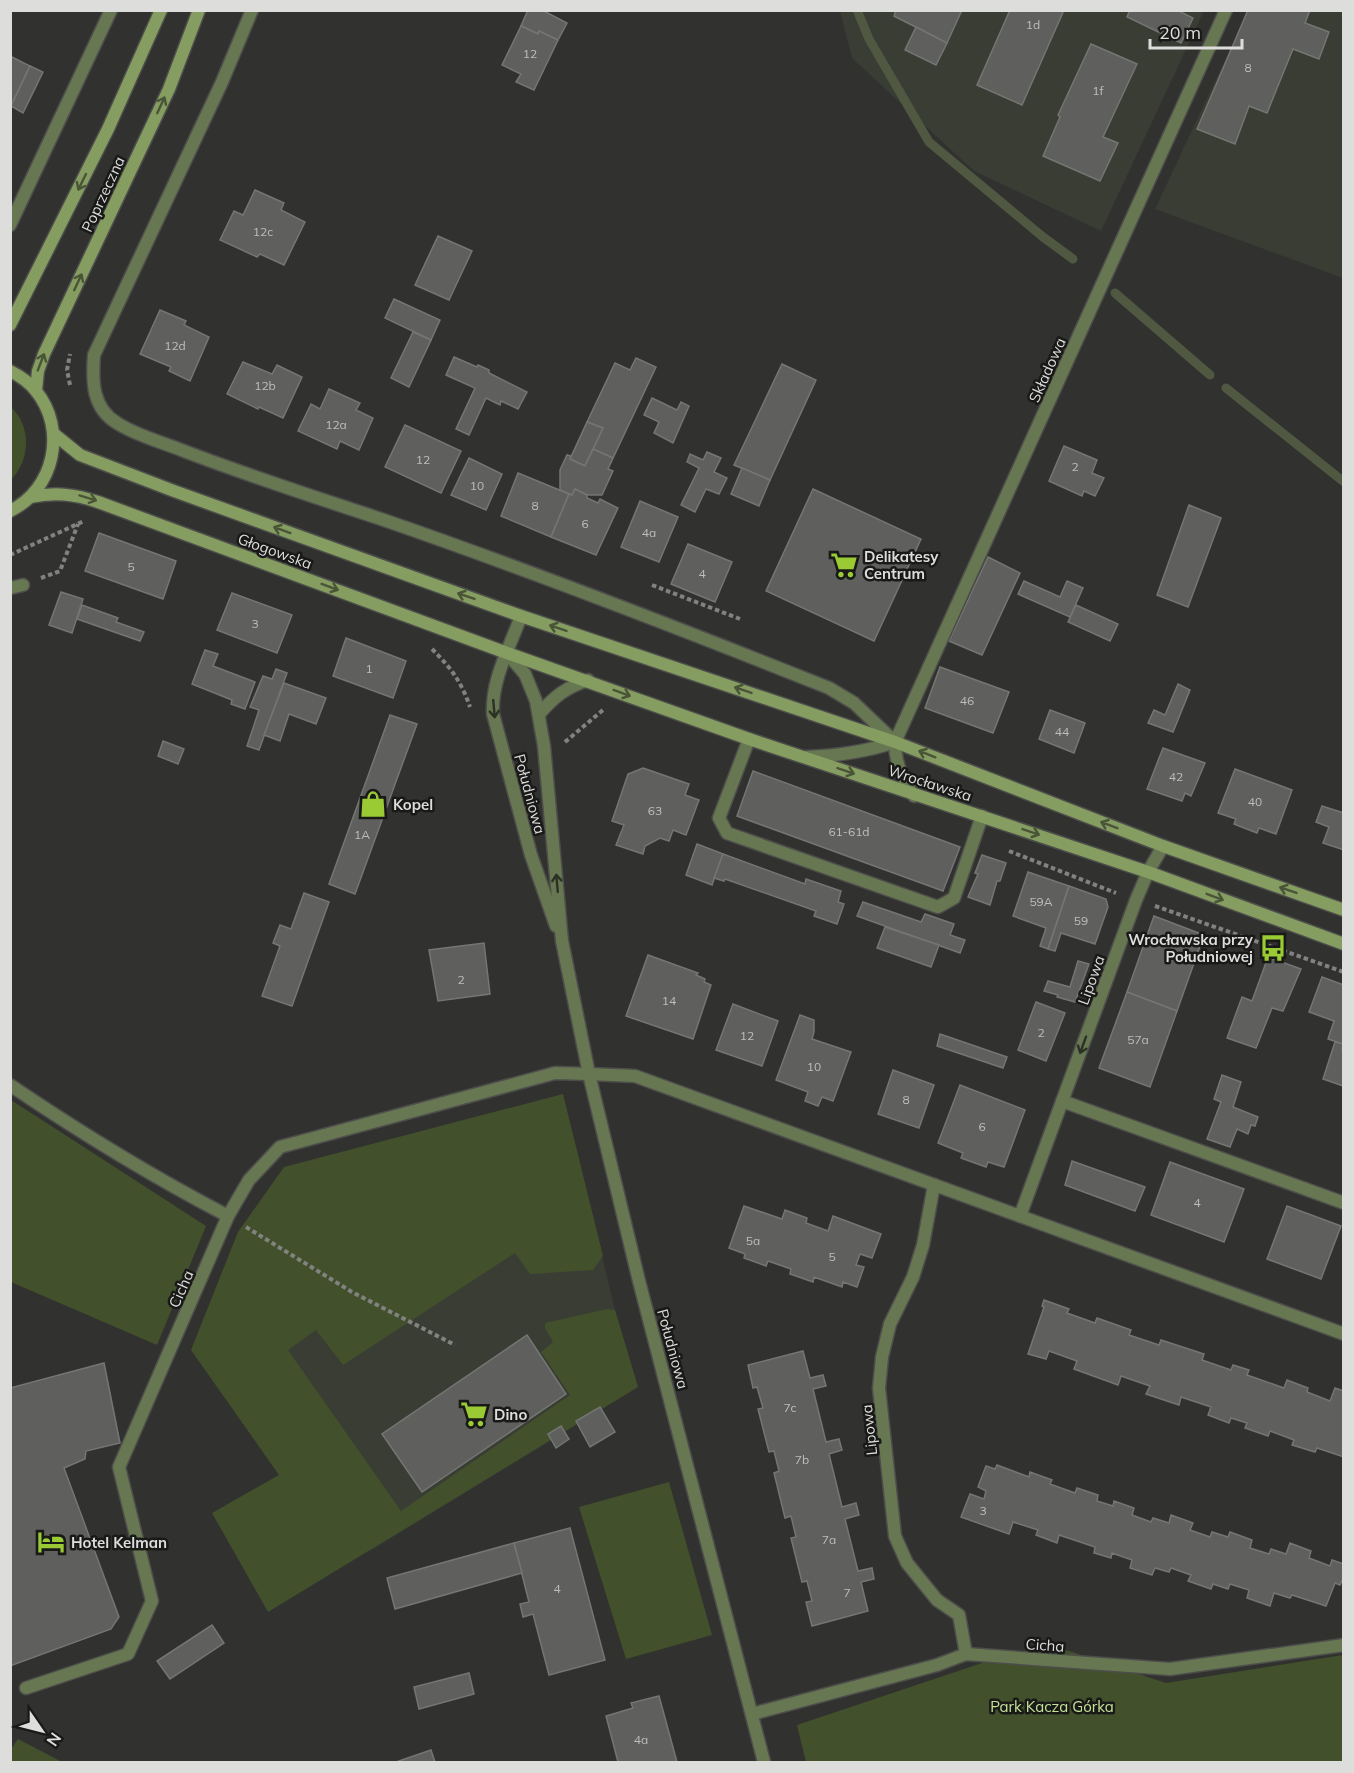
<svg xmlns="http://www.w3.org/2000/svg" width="1354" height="1773" viewBox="0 0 1354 1773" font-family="Mulish,sans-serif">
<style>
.built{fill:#393d34}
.green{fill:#42502c}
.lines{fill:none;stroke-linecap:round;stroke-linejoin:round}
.stream{stroke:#505842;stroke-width:9}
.building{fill:#5f605e;stroke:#747673;stroke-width:1.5}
.lane-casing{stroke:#4d4e4b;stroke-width:15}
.street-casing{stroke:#4d4e4b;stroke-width:15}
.secondary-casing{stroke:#4d4e4b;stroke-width:15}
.path{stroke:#828381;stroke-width:4;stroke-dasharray:4.5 3;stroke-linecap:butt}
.lane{stroke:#677751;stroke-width:12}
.street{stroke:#677751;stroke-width:12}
.secondary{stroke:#859d60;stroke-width:12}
.oneway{stroke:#4a5538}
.oneway2{stroke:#2c3126}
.labels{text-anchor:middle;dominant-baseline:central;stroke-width:5;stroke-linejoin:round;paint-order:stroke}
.number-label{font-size:12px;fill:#bebebc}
.street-label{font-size:15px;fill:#dddedc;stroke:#191a18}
.poi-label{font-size:15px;font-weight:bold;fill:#dddedc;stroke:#191a18;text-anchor:start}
.park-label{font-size:15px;fill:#c4e297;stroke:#191a18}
</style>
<rect width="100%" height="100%" fill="#31322f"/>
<g class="built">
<polygon points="840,11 1204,11 1101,231 974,171 852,58"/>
<polygon points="1248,11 1343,11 1343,278 1155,209"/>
<polygon points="573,1136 615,1310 638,1387 370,1551 234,1359"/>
</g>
<g class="green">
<path d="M11,407C32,427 30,460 11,480Z"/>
<polygon points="563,1094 603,1256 593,1270 530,1274 515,1253 343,1365 316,1330 288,1350 401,1511 570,1395 541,1352 553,1342 545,1328 545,1323 607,1309 615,1310 638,1387 268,1612 212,1513 279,1475 191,1350 238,1232 284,1167"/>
<polygon points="11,1100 206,1226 157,1345 11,1282"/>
<polygon points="669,1482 712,1635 626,1659 579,1507"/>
<polygon points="1057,1647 1166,1683 1343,1655 1343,1762 806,1762 797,1725 1000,1657"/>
<polygon points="18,1739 62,1762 11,1762 11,1749"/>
</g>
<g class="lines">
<g class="stream">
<polyline points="857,10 869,39 929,142 1043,237 1073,259"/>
<polyline points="1115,293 1210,375"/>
<polyline points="1226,388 1344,482"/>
</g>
</g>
<g class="building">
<polygon points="528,10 542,10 567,23 558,40 539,31 538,34 521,26"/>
<polygon points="896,10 962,10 947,43 894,16"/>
<polygon points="1010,10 1064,10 1022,105 977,85"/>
<polygon points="1130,10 1177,10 1193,18 1181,43 1127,17"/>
<polygon points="1248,10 1310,10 1305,23 1329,32 1319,59 1293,49 1267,113 1249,106 1235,144 1197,129"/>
<polygon points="521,26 538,34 539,31 558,40 534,90 516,82 521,74 502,65"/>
<polygon points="916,27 947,43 936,65 905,50"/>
<polygon points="1091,44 1137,64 1103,137 1118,143 1100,181 1043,156 1060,117 1058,115"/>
<polygon points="10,56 30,66 11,106 10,106"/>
<polygon points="30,66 43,72 23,113 11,106"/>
<polygon points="255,190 284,203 281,210 305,222 284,265 260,254 257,257 220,240 234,211 243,215"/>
<polygon points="438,236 472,251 449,300 415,285"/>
<polygon points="394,299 440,320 431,340 385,318"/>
<polygon points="160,310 186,321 184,325 209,337 190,381 169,371 171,367 140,354"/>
<polygon points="413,332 431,340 409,387 391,378"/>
<polygon points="454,357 477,367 478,365 489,370 489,373 527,392 518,409 501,401 500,405 486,398 469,435 456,429 475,388 446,375"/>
<polygon points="636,358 656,367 613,458 593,449 603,428 587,422 615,363 630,370"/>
<polygon points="243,362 272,374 277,365 302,377 283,418 259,407 258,409 227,394"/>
<polygon points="782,364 816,380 770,480 734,465"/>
<polygon points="329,389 360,403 356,410 373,418 359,450 340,441 337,449 298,431 311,404 320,409"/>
<polygon points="652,398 677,410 681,402 689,406 673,443 654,433 659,422 644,415"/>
<polygon points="587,422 603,428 585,466 570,459"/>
<polygon points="405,425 461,451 441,493 385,467"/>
<polygon points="1064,446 1097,460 1092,473 1104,478 1095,496 1084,491 1082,496 1049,481"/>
<polygon points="593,449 613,458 608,469 613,471 602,495 587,495 575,489 572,495 560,490 560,470 567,455 571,456 570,459 585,466"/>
<polygon points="707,452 721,458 714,472 727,478 719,494 706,489 695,512 681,505 699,468 687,462 690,454 703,460"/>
<polygon points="469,458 502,474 486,510 451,495"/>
<polygon points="742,468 770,480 759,506 731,494"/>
<polygon points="518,473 569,494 551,537 501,516"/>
<polygon points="575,489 587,495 587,498 598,503 600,499 618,508 596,555 551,537 569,494 572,495"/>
<polygon points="813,489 921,539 874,641 766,591"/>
<polygon points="640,501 678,517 659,562 621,547"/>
<polygon points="1189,505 1221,518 1188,607 1157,595"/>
<polygon points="99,533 176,561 163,599 85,571"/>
<polygon points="688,544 732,562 715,602 671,584"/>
<polygon points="988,557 1020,573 982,655 949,641"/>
<polygon points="1024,581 1060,597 1067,581 1083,588 1070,617 1018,594"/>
<polygon points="61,592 83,599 72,633 49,625"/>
<polygon points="232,593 292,615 277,653 217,630"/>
<polygon points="82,605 118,618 116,622 144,632 140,641 77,619"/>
<polygon points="1076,605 1118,624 1110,641 1068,622"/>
<polygon points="346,638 406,661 393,698 333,676"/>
<polygon points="205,650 218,654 213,666 255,682 245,709 231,704 232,700 192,684"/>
<polygon points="940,667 1009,692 993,733 925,708"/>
<polygon points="276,669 287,673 259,750 247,746 259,710 250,707 263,676 272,679"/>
<polygon points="284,683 326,698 316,724 289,714 280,741 264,735"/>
<polygon points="1178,684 1190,690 1173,732 1148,723 1154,710 1165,715"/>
<polygon points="1050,710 1085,723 1074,753 1039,739"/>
<polygon points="390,715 417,724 355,894 329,884"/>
<polygon points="163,741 184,749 178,764 158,756"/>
<polygon points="1163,748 1205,763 1191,796 1185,793 1182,801 1147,789"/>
<polygon points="643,768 689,784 685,795 699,800 686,835 673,830 669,841 660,838 645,846 643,854 616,845 624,825 612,821 628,774"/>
<polygon points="1235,769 1292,790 1276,834 1259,828 1257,833 1234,824 1236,819 1218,813"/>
<polygon points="753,771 960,847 943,891 737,816"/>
<polygon points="1322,806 1344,813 1344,850 1323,843 1329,827 1316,822"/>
<polygon points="697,844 723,854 712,885 686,875"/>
<polygon points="723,854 805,884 806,879 841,891 838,902 844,904 837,924 814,916 816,911 725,879 724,881 714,878"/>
<polygon points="982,855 1006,863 1000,881 997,881 990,905 968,897 978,874 975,873"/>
<polygon points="1028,872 1069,886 1048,949 1040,946 1046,928 1013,916"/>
<polygon points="1069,886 1106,899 1108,907 1095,944 1061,933 1055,951 1048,949"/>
<polygon points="304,893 329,902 292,1006 262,996 280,946 273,943 280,925 291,929"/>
<polygon points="863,902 921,922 925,914 954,924 950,935 965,940 960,953 857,916"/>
<polygon points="1154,916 1204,935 1177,1011 1127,992"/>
<polygon points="885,927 939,945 931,967 877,948"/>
<polygon points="484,943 490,994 438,1001 429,950"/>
<polygon points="648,955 698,973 696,975 705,979 704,982 711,985 693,1039 626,1016"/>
<polygon points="1268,957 1301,969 1283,1011 1272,1008 1256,1048 1227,1038 1242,997 1252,1001"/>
<polygon points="1078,961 1089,964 1075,1002 1057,997 1058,995 1044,991 1048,981 1070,987"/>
<polygon points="1322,977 1344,985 1343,1044 1328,1039 1334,1021 1309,1012"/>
<polygon points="1127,992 1177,1011 1150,1087 1099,1068"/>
<polygon points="1036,1002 1065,1013 1046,1061 1018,1050"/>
<polygon points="733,1004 778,1021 762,1066 716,1050"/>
<polygon points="800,1015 814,1020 814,1032 812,1039 851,1052 833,1101 822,1097 818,1106 805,1101 808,1092 776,1080"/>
<polygon points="940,1034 1007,1057 1003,1068 937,1046"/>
<polygon points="1335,1042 1343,1044 1342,1050 1344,1053 1343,1086 1323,1079"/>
<polygon points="893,1070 934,1085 919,1128 878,1114"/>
<polygon points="1222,1075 1241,1082 1233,1107 1258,1117 1255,1126 1251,1125 1248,1134 1237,1129 1230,1147 1207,1139 1221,1102 1214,1099"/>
<polygon points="960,1085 1025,1110 1004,1167 988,1162 986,1167 961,1158 963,1153 938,1143"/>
<polygon points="1072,1161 1145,1187 1135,1211 1065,1185"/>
<polygon points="1170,1162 1244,1189 1224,1242 1151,1215"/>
<polygon points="744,1206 782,1219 785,1210 807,1218 806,1223 828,1231 833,1216 881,1234 872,1258 860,1254 856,1265 864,1267 857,1287 843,1282 842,1287 814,1277 813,1282 790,1274 791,1269 768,1261 766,1266 744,1258 745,1254 729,1248"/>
<polygon points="1287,1206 1341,1226 1321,1279 1267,1259"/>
<polygon points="1044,1300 1069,1309 1067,1313 1095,1323 1097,1318 1131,1330 1129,1335 1159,1345 1161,1340 1204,1354 1202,1360 1231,1370 1233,1365 1249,1370 1247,1375 1284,1388 1287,1380 1308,1388 1307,1392 1330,1401 1335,1388 1344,1391 1344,1457 1317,1448 1315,1452 1292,1445 1294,1440 1270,1431 1268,1436 1245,1428 1247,1423 1231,1418 1229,1423 1208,1415 1211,1407 1181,1397 1179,1405 1146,1394 1150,1386 1121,1376 1118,1385 1074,1369 1077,1361 1049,1351 1046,1359 1028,1354 1044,1307 1042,1306"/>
<polygon points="527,1335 566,1394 422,1492 382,1434"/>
<polygon points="803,1351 810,1378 823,1375 826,1386 813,1389 826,1442 839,1439 842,1450 829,1454 842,1507 856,1503 859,1515 845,1519 858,1571 872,1568 874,1579 861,1582 868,1611 812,1626 806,1602 812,1601 807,1581 802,1582 791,1538 796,1537 791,1516 785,1518 774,1473 779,1471 774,1451 769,1452 758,1409 763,1408 757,1387 753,1388 748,1365"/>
<polygon points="104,1363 120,1443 86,1451 85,1459 64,1468 119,1617 111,1629 10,1666 10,1388"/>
<polygon points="600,1407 615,1432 590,1447 576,1421"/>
<polygon points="561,1426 569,1439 556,1448 548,1434"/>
<polygon points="997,1465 1029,1477 1030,1472 1052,1480 1050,1484 1075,1493 1077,1488 1098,1495 1097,1501 1113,1506 1114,1501 1134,1508 1132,1515 1151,1522 1153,1518 1169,1523 1171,1515 1193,1523 1190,1530 1210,1537 1212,1532 1228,1537 1230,1532 1252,1540 1250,1548 1269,1554 1271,1549 1286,1554 1290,1543 1311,1551 1309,1558 1330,1566 1332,1560 1344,1564 1344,1576 1340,1585 1335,1583 1326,1606 1292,1595 1290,1598 1274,1593 1270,1606 1247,1598 1249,1590 1230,1584 1228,1589 1213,1584 1211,1589 1188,1581 1191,1575 1171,1568 1169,1572 1155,1568 1152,1575 1130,1568 1132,1560 1112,1553 1111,1558 1094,1553 1095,1547 1059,1535 1057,1543 1036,1535 1038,1530 1013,1522 1009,1534 961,1517 970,1494 984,1499 986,1491 978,1487 986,1466 995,1469"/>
<polygon points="570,1528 605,1660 549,1675 533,1614 523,1617 520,1604 529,1602 514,1543"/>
<polygon points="514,1543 522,1573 395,1609 387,1578"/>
<polygon points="212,1625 224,1643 170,1679 157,1661"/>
<polygon points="469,1673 474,1694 419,1709 414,1687"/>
<polygon points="659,1696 677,1762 618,1762 606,1716 633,1708 631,1703"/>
<polygon points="431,1750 435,1762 396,1762"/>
</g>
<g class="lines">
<defs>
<g id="lane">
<path d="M252,10L222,82L94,355C92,381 92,408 117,423C137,436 162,442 184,451C249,476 315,497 381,519C532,571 681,629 829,688L854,703L895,742"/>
<polyline points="10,225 111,10"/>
<polyline points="10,588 23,585"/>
<polyline points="749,739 719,818 727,833 938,907 954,898 982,816"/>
<path d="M10,1085C81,1133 153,1177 228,1216"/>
<polyline points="1062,1101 1344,1203"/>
<polyline points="26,1688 128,1654 152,1601 119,1467 228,1216 249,1180 280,1147 555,1073 589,1074"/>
</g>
<g id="street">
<path d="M521,616C510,647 491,680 493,714L531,855L556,926"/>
<polyline points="507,653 525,674 536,701 544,746 562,941 589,1074 639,1281 764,1762"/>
<path d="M539,714C555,696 565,688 588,680"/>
<path d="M805,757C836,756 865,752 895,742"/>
<path d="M914,796C902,778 895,763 895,742L1226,10"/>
<polyline points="589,1074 635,1076 1344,1334"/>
<polyline points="934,1185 923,1245 913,1277 890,1324 882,1357 879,1388 895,1536 907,1563 937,1600 959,1615 966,1654"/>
<polyline points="1020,1216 1136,900 1148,872 1163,846"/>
<polyline points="752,1714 937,1665 966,1654 1170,1669 1344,1645"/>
</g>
<g id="secondary">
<polyline points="10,325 108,129 161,10"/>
<path d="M10,371C20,376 29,382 36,391C67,429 55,489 10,511"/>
<polyline points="36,390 38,371 44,354 169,89 199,10"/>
<polyline points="54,434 80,455 174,491 521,616 895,742 1163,846 1344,910"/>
<path d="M30,497C55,492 74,494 98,502L507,653L749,739L1148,872L1344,944"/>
</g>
</defs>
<use href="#lane" class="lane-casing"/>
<use href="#street" class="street-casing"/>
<use href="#secondary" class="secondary-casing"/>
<g class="path">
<polyline points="70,385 67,370 70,354"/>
<polyline points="10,555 84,521"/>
<polyline points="41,578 60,571 78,524"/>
<polyline points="652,585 740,619"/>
<path d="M432,649C451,668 461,681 470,707"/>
<polyline points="565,742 603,710"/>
<polyline points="1009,851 1116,893"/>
<polyline points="1155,906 1344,972"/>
<polyline points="246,1227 352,1292 455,1345"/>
</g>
<use href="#lane" class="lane"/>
<use href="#street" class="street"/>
<use href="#secondary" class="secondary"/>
</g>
<defs><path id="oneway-shaft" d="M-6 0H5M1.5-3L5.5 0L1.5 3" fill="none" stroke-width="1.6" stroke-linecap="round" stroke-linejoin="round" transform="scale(1.5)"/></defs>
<g class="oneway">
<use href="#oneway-shaft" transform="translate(161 105) rotate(-65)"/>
<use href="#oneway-shaft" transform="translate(82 182) rotate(116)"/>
<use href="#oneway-shaft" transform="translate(78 282) rotate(-65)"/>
<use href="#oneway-shaft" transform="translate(41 362) rotate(-69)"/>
<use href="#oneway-shaft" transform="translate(88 498) rotate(17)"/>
<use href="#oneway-shaft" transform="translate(282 530) rotate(-160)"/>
<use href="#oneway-shaft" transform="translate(330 587) rotate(20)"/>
<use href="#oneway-shaft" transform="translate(466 596) rotate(-161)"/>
<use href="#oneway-shaft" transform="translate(558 628) rotate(-161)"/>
<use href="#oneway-shaft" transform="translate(743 690) rotate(-161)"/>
<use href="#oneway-shaft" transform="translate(622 693) rotate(20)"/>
<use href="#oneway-shaft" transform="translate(927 754) rotate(-158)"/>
<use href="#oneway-shaft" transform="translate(846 771) rotate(19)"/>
<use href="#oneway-shaft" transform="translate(1109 825) rotate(-159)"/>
<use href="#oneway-shaft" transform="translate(1031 832) rotate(19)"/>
<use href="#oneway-shaft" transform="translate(1288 890) rotate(-161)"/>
<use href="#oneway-shaft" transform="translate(1215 897) rotate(21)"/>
</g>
<g class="oneway2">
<use href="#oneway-shaft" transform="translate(494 709) rotate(85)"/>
<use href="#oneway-shaft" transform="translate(557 883) rotate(-95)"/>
<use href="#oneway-shaft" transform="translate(1083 1045) rotate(110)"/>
</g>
<defs>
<symbol id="supermarket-bare" viewBox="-9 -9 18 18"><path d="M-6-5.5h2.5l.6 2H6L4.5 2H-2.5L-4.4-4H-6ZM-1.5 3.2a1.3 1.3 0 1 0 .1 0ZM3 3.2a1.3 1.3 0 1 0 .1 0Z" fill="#9acb34" stroke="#191a18" stroke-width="2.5" paint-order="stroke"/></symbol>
<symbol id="shop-bare" viewBox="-9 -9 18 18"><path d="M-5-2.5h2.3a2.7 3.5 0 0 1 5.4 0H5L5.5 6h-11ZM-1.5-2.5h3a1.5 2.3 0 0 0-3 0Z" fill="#9acb34" stroke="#191a18" stroke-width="2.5" paint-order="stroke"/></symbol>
<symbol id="bus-bare" viewBox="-9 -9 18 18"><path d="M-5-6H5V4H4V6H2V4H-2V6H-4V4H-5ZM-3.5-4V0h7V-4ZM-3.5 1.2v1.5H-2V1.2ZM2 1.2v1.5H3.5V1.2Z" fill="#9acb34" stroke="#191a18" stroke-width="2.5" paint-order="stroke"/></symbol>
<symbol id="hotel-bare" viewBox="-9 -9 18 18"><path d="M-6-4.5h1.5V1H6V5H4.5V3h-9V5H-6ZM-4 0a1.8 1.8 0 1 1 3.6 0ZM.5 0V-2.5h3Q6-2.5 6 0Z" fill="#9acb34" stroke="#191a18" stroke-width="2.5" paint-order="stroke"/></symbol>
</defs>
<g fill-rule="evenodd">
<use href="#supermarket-bare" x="825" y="546" width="38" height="38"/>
<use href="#shop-bare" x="354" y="785" width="38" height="38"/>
<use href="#bus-bare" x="1254" y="929" width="38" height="38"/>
<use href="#supermarket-bare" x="455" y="1395" width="38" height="38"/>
<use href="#hotel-bare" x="32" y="1523" width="38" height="38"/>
</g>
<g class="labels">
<g class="number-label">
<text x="1033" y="24">1d</text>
<text x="530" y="53">12</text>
<text x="1248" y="67">8</text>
<text x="1098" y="90">1f</text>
<text x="263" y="231">12c</text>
<text x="175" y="345">12d</text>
<text x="265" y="385">12b</text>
<text x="336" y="424">12a</text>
<text x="423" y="459">12</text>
<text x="1075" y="466">2</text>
<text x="477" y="485">10</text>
<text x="535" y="505">8</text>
<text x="585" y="523">6</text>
<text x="649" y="532">4a</text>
<text x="131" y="566">5</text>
<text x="702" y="573">4</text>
<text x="255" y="623">3</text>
<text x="369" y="668">1</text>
<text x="967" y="700">46</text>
<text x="1062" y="731">44</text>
<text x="1176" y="776">42</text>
<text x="1255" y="801">40</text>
<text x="655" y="810">63</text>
<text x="849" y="831">61-61d</text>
<text x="362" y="834">1A</text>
<text x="1041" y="901">59A</text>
<text x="1081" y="920">59</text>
<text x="461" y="979">2</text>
<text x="669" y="1000">14</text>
<text x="1041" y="1032">2</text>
<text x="747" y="1035">12</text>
<text x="1138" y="1039">57a</text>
<text x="814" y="1066">10</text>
<text x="906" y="1099">8</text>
<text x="982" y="1126">6</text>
<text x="1197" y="1202">4</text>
<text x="753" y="1240">5a</text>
<text x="832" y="1256">5</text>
<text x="790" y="1407">7c</text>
<text x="802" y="1459">7b</text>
<text x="983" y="1510">3</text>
<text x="829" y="1539">7a</text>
<text x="557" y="1588">4</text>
<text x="847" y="1592">7</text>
<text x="641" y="1739">4a</text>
</g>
<g class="street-label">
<text transform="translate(103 194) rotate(-65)">Poprzeczna</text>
<text transform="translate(1047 370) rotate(-66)">Składowa</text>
<text transform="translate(275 551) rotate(20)">Głogowska</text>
<text transform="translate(930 783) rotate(18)">Wrocławska</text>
<text transform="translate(530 794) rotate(75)">Południowa</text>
<text transform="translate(1091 980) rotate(-70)">Lipowa</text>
<text transform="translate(181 1289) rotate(-66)">Cicha</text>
<text transform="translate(673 1349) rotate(75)">Południowa</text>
<text transform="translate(869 1430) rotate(-96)">Lipowa</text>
<text transform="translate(1045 1645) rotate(4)">Cicha</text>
</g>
<g class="poi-label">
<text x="864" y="556">Delikatesy<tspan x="864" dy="17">Centrum</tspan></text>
<text x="393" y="804">Kopel</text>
<text x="1253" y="939" text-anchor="end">Wrocławska przy<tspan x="1253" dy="17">Południowej</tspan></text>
<text x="494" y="1414">Dino</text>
<text x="71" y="1542">Hotel Kelman</text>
</g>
<g class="park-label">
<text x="1052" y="1706">Park Kacza Górka</text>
</g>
</g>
<rect width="1354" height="1773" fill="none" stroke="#dddedc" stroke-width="24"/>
<g transform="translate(42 1731) rotate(125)" stroke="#191a18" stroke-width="4.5" paint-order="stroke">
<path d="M0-4.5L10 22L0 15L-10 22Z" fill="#dddedc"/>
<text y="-9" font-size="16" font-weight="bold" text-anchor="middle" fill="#dddedc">N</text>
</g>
<path d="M1150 39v9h92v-9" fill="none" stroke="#dddedc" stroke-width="3"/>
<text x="1159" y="39" font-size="18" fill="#dddedc" stroke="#191a18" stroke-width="4.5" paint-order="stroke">20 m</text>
</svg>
